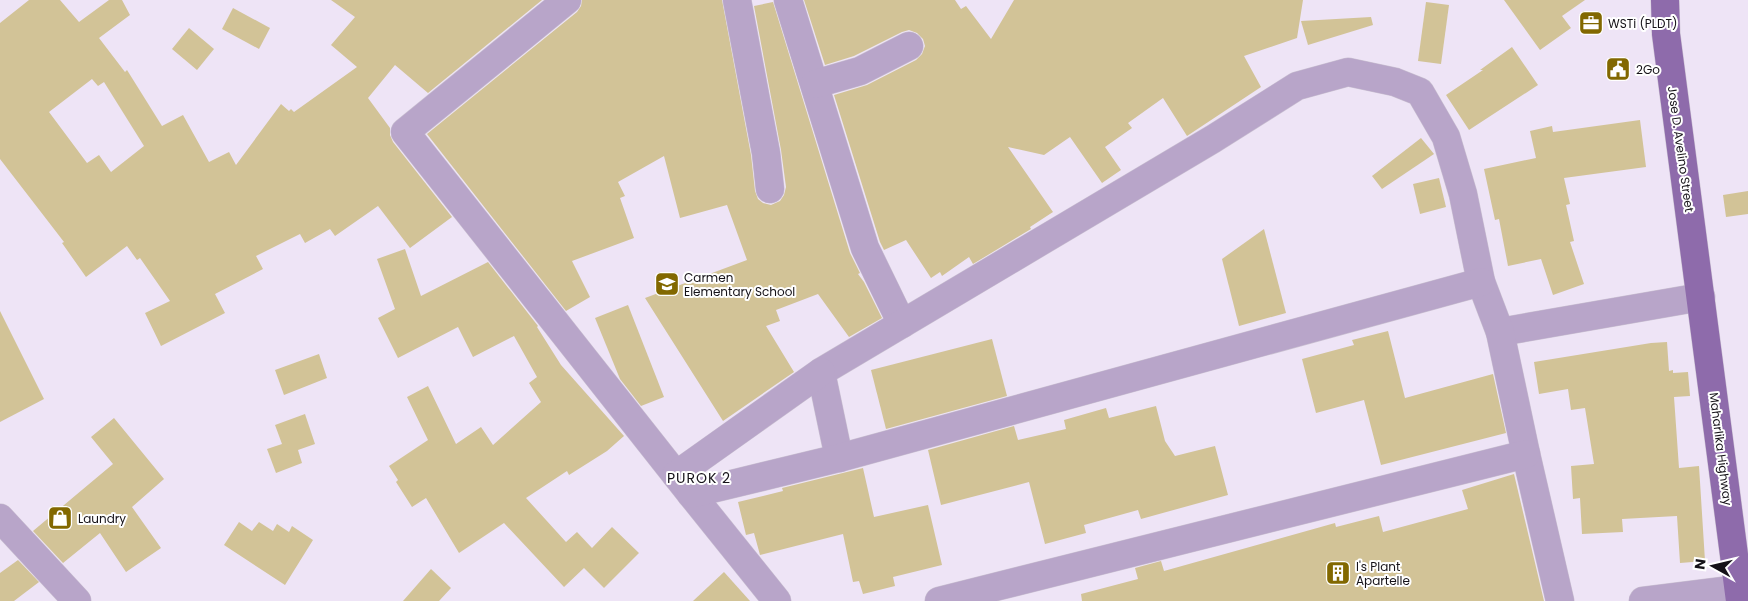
<svg xmlns="http://www.w3.org/2000/svg" width="1748" height="601" viewBox="0 0 1748 601" font-family="Poppins,sans-serif">
<style>
.building{fill:#d2c397;fill-rule:evenodd}
.lines{fill:none;stroke-linecap:round;stroke-linejoin:round}
.minor-casing{stroke:#cbc2d2;stroke-width:29}
.major-casing{stroke:#cbc2d2;stroke-width:29}
.minor{stroke:#b8a5c9;stroke-width:28}
.major{stroke:#8e6bab;stroke-width:28}
.labels{text-anchor:middle;dominant-baseline:central;stroke-width:4;stroke-linejoin:round;paint-order:stroke}
.poi-label{font-size:12px;fill:#151218;stroke:#fff;text-anchor:start}
.street-label{font-size:12px;fill:#151218;stroke:#fff}
.neighbourhood-label{font-size:14px;letter-spacing:1px;fill:#151218;stroke:#fff}
</style>
<rect width="100%" height="100%" fill="#eee4f6"/>
<g class="building">
<path d="M29,0H60L79,22L109,0H122L130,15L99,38L125,72L127,70L162,126L183,115L209,162L229,152L236,165L281,104L289,111L291,109L294,112L357,67L331,45L355,17L331,0H542L428,93L395,65L368,98L390,128V135L393,142L452,217L410,248L378,206L335,236L330,229L305,243L300,234L256,256L263,269L215,294L225,313L161,346L145,313L170,301L140,258L137,260L127,246L86,277L62,243L64,242L0,159V23ZM92,79L98,86L104,82L144,146L111,172L99,155L87,163L49,112Z"/>
<polygon points="582,0 722,0 751,155 755,191 758,199 763,203 771,205 780,201 784,195 786,187 781,150 754,6 773,2 850,253 860,273 858,274 864,282 882,318 849,337 818,294 776,310 780,321 766,326 794,372 723,421 645,298 747,260 727,205 680,218 664,156 618,182 625,196 620,198 634,238 572,261 590,297 566,311 427,134 577,12 581,6"/>
<polygon points="804,0 955,0 961,9 966,6 991,39 1014,0 1303,0 1297,38 1244,56 1261,87 1187,136 1163,98 1128,123 1132,128 1105,147 1121,170 1102,183 1070,137 1044,155 1008,147 1053,212 1030,227 1031,229 973,264 969,257 942,276 940,272 931,278 906,240 884,250 880,242 834,95 867,85 916,60 922,54 925,46 923,39 917,33 909,30 902,32 854,56 825,65"/>
<polygon points="1504,0 1585,0 1562,16 1571,28 1540,50"/>
<polygon points="1426,2 1449,5 1441,64 1418,61"/>
<polygon points="233,8 270,28 259,49 222,29"/>
<polygon points="1371,17 1373,25 1308,45 1301,21"/>
<polygon points="189,28 214,49 197,70 172,49"/>
<polygon points="1512,47 1538,85 1469,130 1446,95 1483,70 1480,70"/>
<polygon points="1640,120 1646,167 1564,178 1570,204 1566,205 1574,241 1570,242 1584,284 1553,295 1541,259 1508,266 1499,219 1495,220 1484,169 1536,158 1530,131 1552,126 1553,132"/>
<polygon points="1421,138 1434,154 1382,189 1372,176"/>
<polygon points="1439,178 1446,207 1420,214 1413,184"/>
<polygon points="1748,191 1748,214 1726,217 1723,195"/>
<polygon points="1264,229 1286,313 1239,326 1222,259"/>
<polygon points="405,249 421,296 488,262 538,326 537,327 561,365 624,436 607,451 569,475 567,471 526,498 566,542 577,532 592,548 612,527 639,553 604,588 584,568 564,587 504,523 459,553 426,498 412,507 396,482 398,480 389,466 428,440 407,397 428,386 456,444 481,427 493,445 541,402 529,383 537,377 514,336 473,357 458,327 398,358 378,318 395,309 377,259"/>
<polygon points="628,305 664,397 641,406 620,379 595,318"/>
<polygon points="0,311 44,399 0,422"/>
<polygon points="1388,331 1405,398 1493,374 1506,433 1381,465 1364,400 1316,413 1302,359 1354,345 1352,340"/>
<polygon points="992,339 1007,396 886,429 871,370"/>
<polygon points="1667,342 1669,371 1673,370 1673,373 1688,372 1690,396 1674,397 1679,468 1699,466 1705,561 1680,563 1677,516 1622,519 1623,532 1582,534 1580,498 1573,499 1571,466 1594,464 1585,408 1571,410 1568,389 1539,394 1534,362 1651,343"/>
<polygon points="319,354 327,378 284,395 275,370"/>
<polygon points="1156,406 1165,441 1175,456 1215,446 1228,495 1141,519 1138,510 1084,525 1086,533 1045,544 1029,482 941,505 928,450 1014,426 1018,440 1066,429 1064,420 1106,408 1109,418"/>
<polygon points="305,414 315,444 298,450 302,463 276,473 267,449 282,444 275,425"/>
<polygon points="114,418 164,479 132,507 161,548 126,572 100,533 63,563 33,531 113,464 91,437"/>
<polygon points="863,468 874,517 928,505 942,565 893,577 895,586 863,594 859,581 853,582 843,534 760,555 754,533 746,535 738,502 783,491 782,488"/>
<polygon points="1514,474 1544,601 1082,601 1081,594 1138,579 1135,568 1161,561 1164,571 1335,523 1336,527 1379,516 1383,532 1468,509 1462,490"/>
<polygon points="239,522 252,531 259,522 273,531 277,524 289,532 292,526 313,540 285,585 224,545"/>
<polygon points="18,560 39,582 14,601 0,601 0,573"/>
<polygon points="431,569 451,588 439,601 403,601"/>
<polygon points="724,572 750,601 693,601"/>
</g>
<g class="lines">
<defs>
<g id="minor">
<polyline points="567,0 405,132 691,494 777,601"/>
<polyline points="737,0 766,153 770,189"/>
<polyline points="788,0 865,248 902,324"/>
<polyline points="815,84 860,71 909,46"/>
<polyline points="1500,332 1701,297"/>
<polyline points="839,458 821,372 1213,139 1297,86 1348,72 1395,82 1420,92 1446,137 1463,194 1481,282 1500,332 1526,454 1560,601"/>
<polyline points="676,475 821,372"/>
<polyline points="691,494 839,458 1481,282"/>
<polyline points="0,518 77,601"/>
<polyline points="939,601 1526,454"/>
<polyline points="1643,601 1739,589"/>
</g>
<polyline id="major" points="1665,0 1666,34 1740,601"/>
</defs>
<use href="#minor" class="minor-casing"/>
<use href="#major" class="major-casing"/>
<use href="#minor" class="minor"/>
<use href="#major" class="major"/>
</g>
<defs>
<symbol id="office-square" viewBox="-11 -11 22 22"><rect x="-9" y="-9" width="18" height="18" rx="4" fill="#826800" stroke="#fff"/><path d="M-6-3h4V-5.5h4V-3h4V5H-6ZM-1-4.5V-3h2v-1.5ZM-6 0V1H6V0Z" fill="#fff"/></symbol>
<symbol id="civic-square" viewBox="-11 -11 22 22"><rect x="-9" y="-9" width="18" height="18" rx="4" fill="#826800" stroke="#fff"/><path d="M-.6-6.5H3V-4.5H.6V-3L4-1V1h2V6H-6V1h2V-1L-.6-3ZM-1.2 2.5V6h2.4V2.5Z" fill="#fff"/></symbol>
<symbol id="school-square" viewBox="-11 -11 22 22"><rect x="-9" y="-9" width="18" height="18" rx="4" fill="#826800" stroke="#fff"/><path d="M0-5L7-2L0 1L-7-2ZM-4 1L0 2.5L4 1V4Q0 6-4 4Z" fill="#fff"/></symbol>
<symbol id="shop-square" viewBox="-11 -11 22 22"><rect x="-9" y="-9" width="18" height="18" rx="4" fill="#826800" stroke="#fff"/><path d="M-5-2.5h2.3a2.7 3.5 0 0 1 5.4 0H5L5.5 6h-11ZM-1.5-2.5h3a1.5 2.3 0 0 0-3 0Z" fill="#fff"/></symbol>
<symbol id="building-square" viewBox="-11 -11 22 22"><rect x="-9" y="-9" width="18" height="18" rx="4" fill="#826800" stroke="#fff"/><path d="M-4-6H4V6H1V3H-1V6H-4ZM-2.5-4.3h1.7v1.8h-1.7ZM.8-4.3h1.7v1.8H.8ZM-2.5-1h1.7V.8h-1.7ZM.8-1h1.7V.8H.8Z" fill="#fff"/></symbol>
</defs>
<g fill-rule="evenodd">
<use href="#office-square" x="1577" y="9" width="28" height="28"/>
<use href="#civic-square" x="1604" y="55" width="28" height="28"/>
<use href="#school-square" x="653" y="270" width="28" height="28"/>
<use href="#shop-square" x="46" y="504" width="28" height="28"/>
<use href="#building-square" x="1324" y="559" width="28" height="28"/>
</g>
<g class="labels">
<g class="poi-label">
<text x="1608" y="23">WSTi (PLDT)</text>
<text x="1636" y="69">2Go</text>
<text x="684" y="277">Carmen<tspan x="684" dy="14">Elementary School</tspan></text>
<text x="78" y="518">Laundry</text>
<text x="1356" y="566">I's Plant<tspan x="1356" dy="14">Apartelle</tspan></text>
</g>
<g class="street-label">
<text transform="translate(1681 149) rotate(82)">Jose D. Avelino Street</text>
<text transform="translate(1721 449) rotate(83)">Maharlika Highway</text>
</g>
<g class="neighbourhood-label">
<text x="699" y="478">PUROK 2</text>
</g>
</g>
<g transform="translate(1713 566) rotate(278)" stroke="#ffffff" stroke-width="4" paint-order="stroke">
<path d="M0-4L9 19L0 12L-9 19Z" fill="#151218"/>
<text y="-8" font-size="14" font-weight="bold" text-anchor="middle" fill="#151218">N</text>
</g>
</svg>
